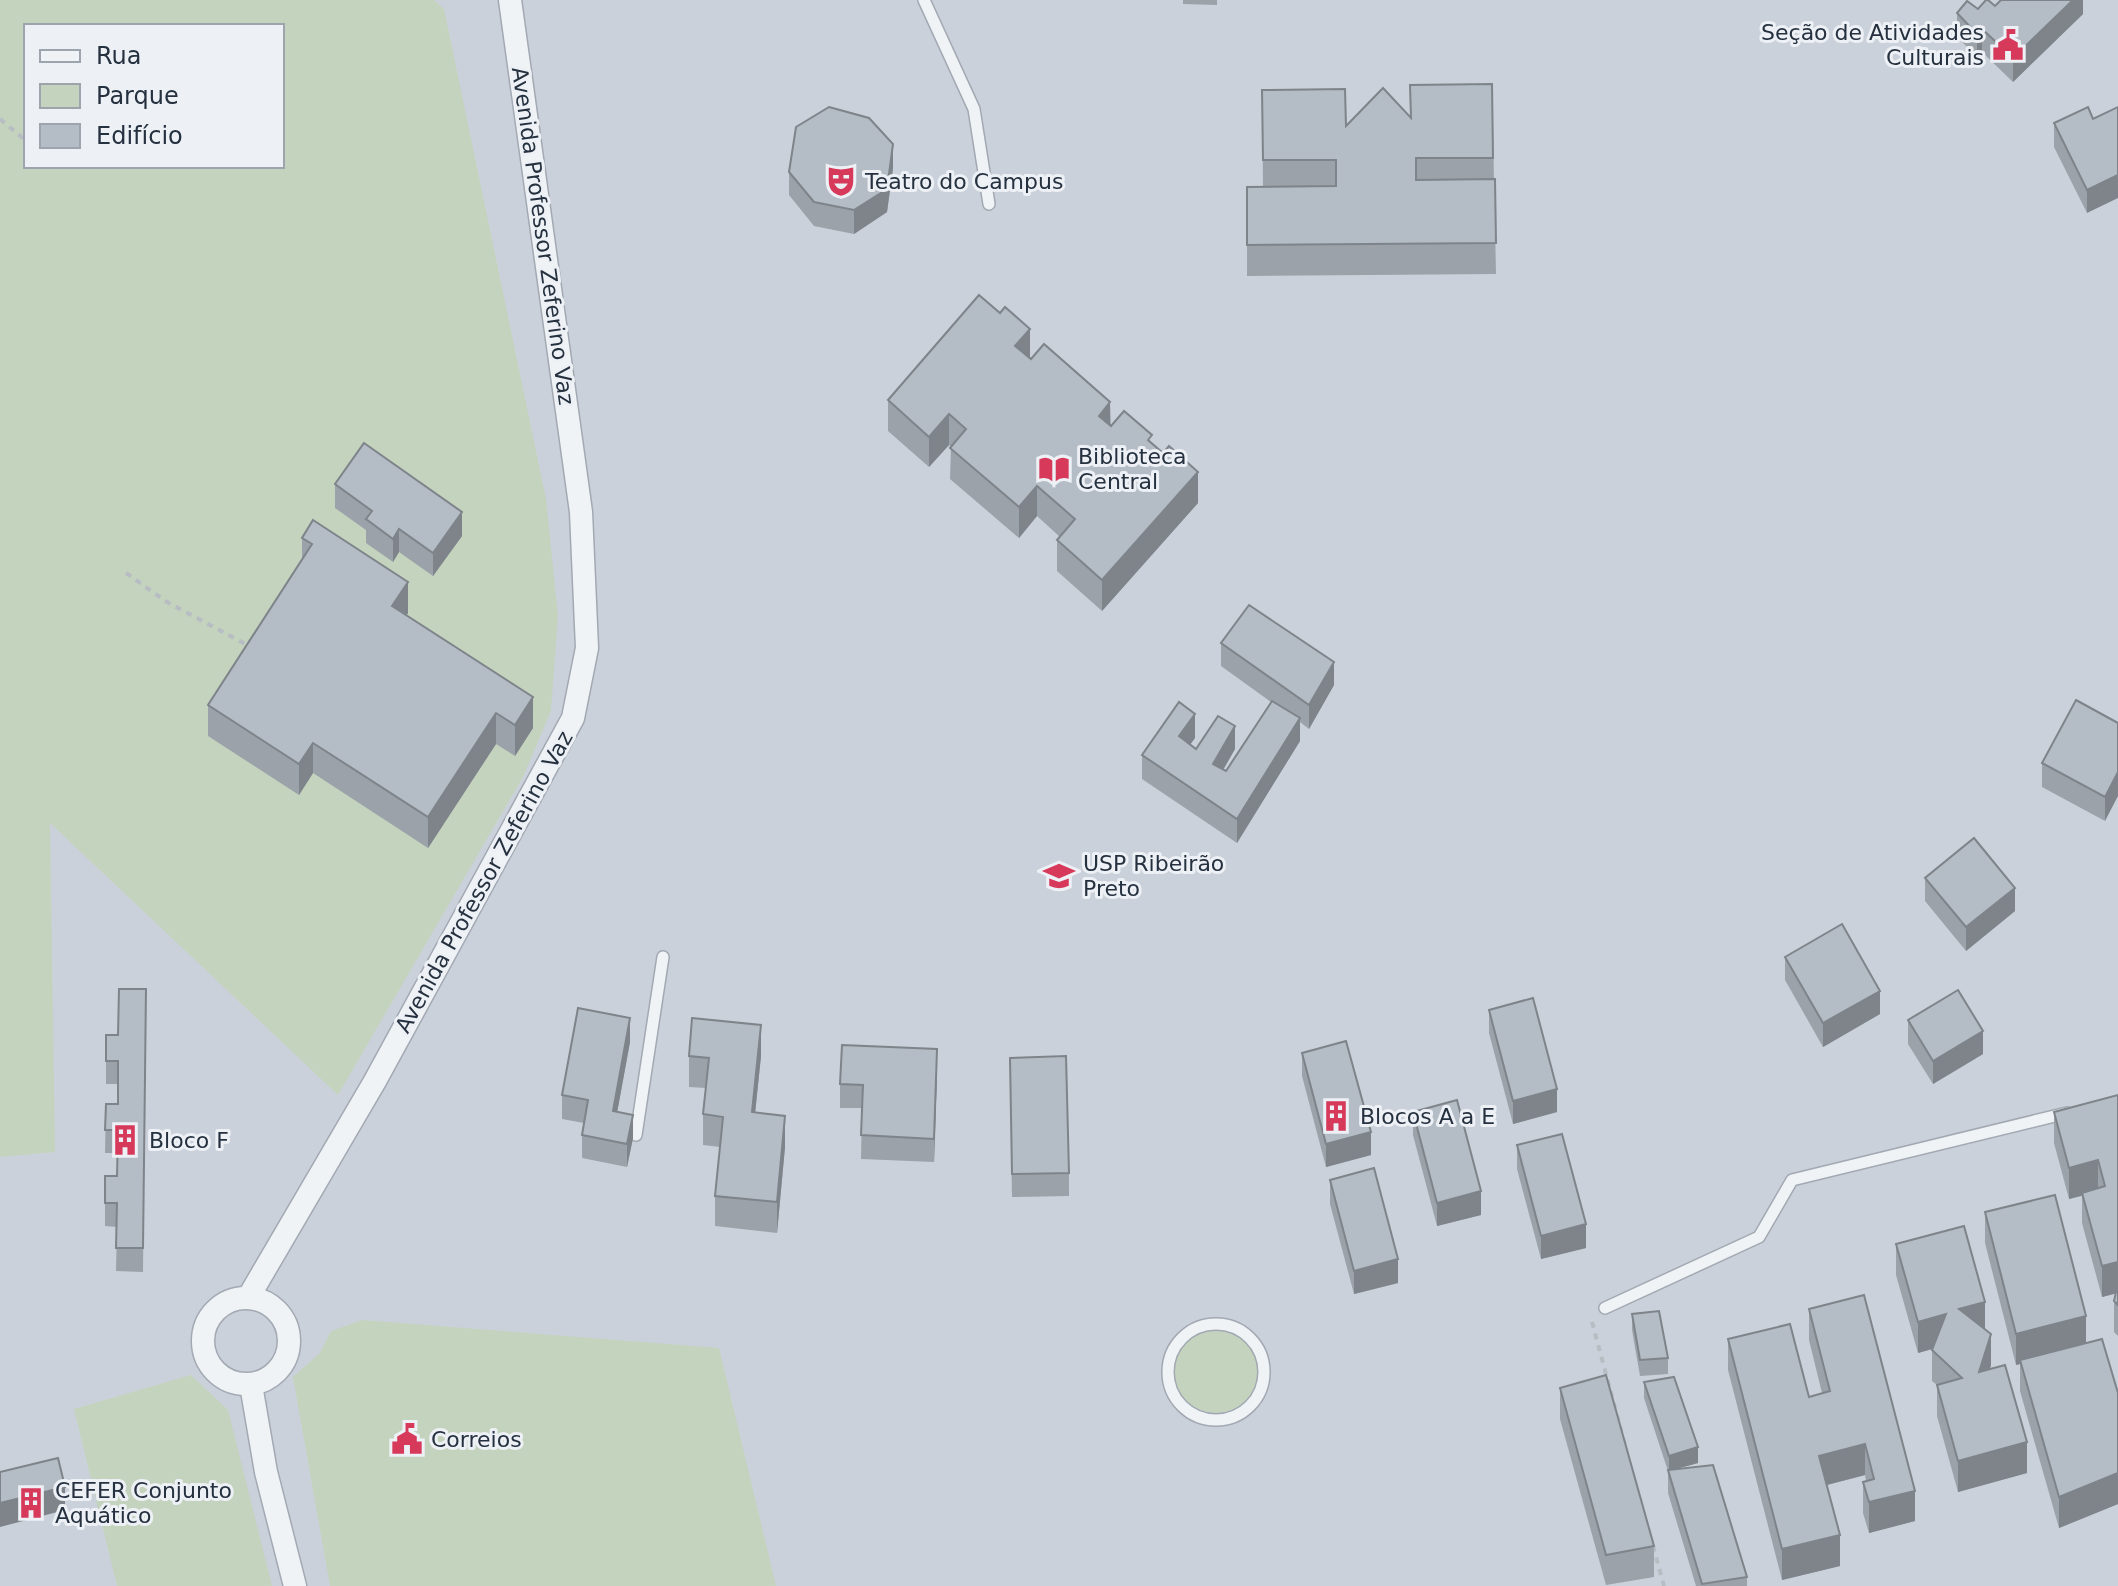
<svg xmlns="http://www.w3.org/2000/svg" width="2118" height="1586" viewBox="0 0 2118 1586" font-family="'DejaVu Sans',sans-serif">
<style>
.built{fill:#cbd1da;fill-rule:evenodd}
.green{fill:#c4d3be;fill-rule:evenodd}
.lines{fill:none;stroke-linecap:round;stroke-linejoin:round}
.service-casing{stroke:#a2a9b2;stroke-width:14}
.minor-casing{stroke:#a2a9b2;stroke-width:25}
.path{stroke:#b7bdc3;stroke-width:4;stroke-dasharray:6 6;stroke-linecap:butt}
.service{stroke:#f0f3f6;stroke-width:11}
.minor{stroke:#f0f3f6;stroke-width:22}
.wall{fill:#9ba2a9}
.shaded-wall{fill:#7e848a}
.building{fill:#b4bcc5;stroke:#7e848a;stroke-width:2}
.labels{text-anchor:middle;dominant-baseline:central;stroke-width:6;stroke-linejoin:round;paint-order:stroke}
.poi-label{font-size:22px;fill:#263140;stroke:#edf1f6;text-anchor:start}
.street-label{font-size:22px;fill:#263140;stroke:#edf1f6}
</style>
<rect width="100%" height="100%" fill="#dde2e8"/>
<path class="built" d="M0,0H2118V1586H0ZM26,26H282V166H26Z"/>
<g class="green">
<path d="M0,0H434L444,9L546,499L558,616L551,711L523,777L338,1095L50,823L55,1152L0,1157ZM26,26H282V166H26Z"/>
<polygon points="362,1320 719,1348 776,1586 330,1586 293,1377 320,1353 331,1331"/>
<circle cx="1216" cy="1370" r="43"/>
<polygon points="191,1375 228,1410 272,1586 117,1586 74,1409"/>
</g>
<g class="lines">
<defs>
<g id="service">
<polyline points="924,0 974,109 989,204"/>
<polyline points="636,1135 663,957"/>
<polyline points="1605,1308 1759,1237 1792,1180 2067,1113"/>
<circle cx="1216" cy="1372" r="48"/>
</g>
<g id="minor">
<circle cx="246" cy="1341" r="43"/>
<polyline points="248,1298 375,1081 573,718 587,648 581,512 510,0"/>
<polyline points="251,1385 266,1472 295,1586"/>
</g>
</defs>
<use href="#service" class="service-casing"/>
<use href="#minor" class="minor-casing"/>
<g class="path">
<polyline points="0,119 24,139"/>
<polyline points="126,573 167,602 251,647"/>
<polyline points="1592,1322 1625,1445"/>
<polyline points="1653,1546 1664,1586"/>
</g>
<use href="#service" class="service"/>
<use href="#minor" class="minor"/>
</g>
<g class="wall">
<polygon points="1183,0 1217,0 1217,5 1183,4"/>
<polygon points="2083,0 2083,14 2013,82 1982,52 1977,57 1957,37 1957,13 1995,6"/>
<polygon points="1492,84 1496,274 1247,276 1247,187 1263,187 1262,90 1346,126 1410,117"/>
<polygon points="2088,107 2087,213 2054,147 2054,123"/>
<polygon points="893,168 887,212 854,234 814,226 789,195 789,172"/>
<polygon points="1030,358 1110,402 1111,426 1152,444 1198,503 1102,611 1057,571 1057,540 1060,537 1037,516 1019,538 950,479 951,447 949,445 929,467 888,431 888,400"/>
<polygon points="335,484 462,536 433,576 399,552 393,562 366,543 366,530 335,508"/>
<polygon points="302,538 408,613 406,616 533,728 515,756 496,744 428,848 313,773 299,795 208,736 208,705 302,560"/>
<polygon points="1221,643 1334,685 1309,729 1300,722 1300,741 1237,843 1142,779 1142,755 1195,738 1190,745 1196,749 1235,749 1223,769 1226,771 1271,702 1221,666"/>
<polygon points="2118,723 2105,821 2042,787 2042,763"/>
<polygon points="1925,878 2015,911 1966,951 1925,901"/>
<polygon points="1785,957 1880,1014 1823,1047 1785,980"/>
<polygon points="146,989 143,1272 116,1271 117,1227 105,1226 105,1176 117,1176 117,1153 105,1153 106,1104 118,1104 118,1084 106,1084 106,1061 118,1035"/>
<polygon points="1489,1010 1557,1112 1513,1124 1489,1033"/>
<polygon points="1908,1020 1983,1054 1933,1084 1908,1044"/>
<polygon points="630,1042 617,1112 633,1138 627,1167 582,1158 582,1135 584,1123 562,1119 562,1095"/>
<polygon points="1302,1053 1371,1155 1326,1167 1302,1076"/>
<polygon points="689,1056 761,1056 755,1113 785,1147 777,1233 715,1226 715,1196 720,1147 703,1145 703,1114 706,1088 689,1087"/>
<polygon points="937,1072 934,1162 861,1159 862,1108 840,1108 840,1084"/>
<polygon points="1010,1081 1069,1173 1069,1196 1012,1197"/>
<polygon points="2118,1095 2118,1336 2114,1332 2114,1301 2116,1293 2102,1297 2082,1223 2082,1196 2069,1199 2054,1143 2054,1112"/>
<polygon points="1413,1112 1481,1215 1437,1226 1413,1135"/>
<polygon points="1517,1145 1586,1248 1541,1259 1517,1169"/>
<polygon points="1330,1180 1398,1283 1354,1294 1330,1204"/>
<polygon points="1985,1212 2118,1393 2118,1504 2059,1528 2020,1391 2020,1364 2016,1365 1985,1243"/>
<polygon points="1896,1244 1985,1330 1991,1365 1990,1369 2027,1473 1958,1492 1937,1416 1937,1385 1932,1381 1932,1349 1918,1353 1896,1275"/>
<polygon points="1809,1309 1915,1521 1869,1533 1863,1513 1863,1482 1866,1481 1865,1475 1827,1485 1840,1566 1782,1580 1728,1370 1728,1339 1809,1397 1822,1393 1809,1340"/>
<polygon points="1632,1314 1668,1358 1668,1374 1640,1376 1632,1330"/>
<polygon points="1644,1382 1698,1463 1679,1468 1747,1577 1747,1586 1696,1586 1668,1493 1668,1471 1644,1398"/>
<polygon points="1560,1388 1654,1546 1654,1577 1606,1585 1560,1419"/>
</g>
<g class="shaded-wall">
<polygon points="2073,0 2083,0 2083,14 2013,82 2013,58"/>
<polygon points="1982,29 1982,52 1977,57 1977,34"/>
<polygon points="893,144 893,168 887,212 854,234 854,210"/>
<polygon points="2118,175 2118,198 2087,213 2087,190"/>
<polygon points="1030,329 1030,360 1015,346"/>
<polygon points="1110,402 1110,433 1099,416"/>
<polygon points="949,414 949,445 929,467 929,437"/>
<polygon points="1198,472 1198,503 1102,611 1102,580"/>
<polygon points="1037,486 1037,516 1019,538 1019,507"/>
<polygon points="462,512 462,536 433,576 433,553"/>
<polygon points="399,529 399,552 393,562 393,539"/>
<polygon points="408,582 408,613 392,637 392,606"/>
<polygon points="1334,662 1334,685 1309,729 1309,705"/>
<polygon points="533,697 533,728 515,756 515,725"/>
<polygon points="496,713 496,744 428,848 428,817"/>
<polygon points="1195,714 1195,738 1179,759 1179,736"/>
<polygon points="1300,718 1300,741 1237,843 1237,819"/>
<polygon points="1235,726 1235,749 1213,788 1213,764"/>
<polygon points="313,743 313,773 299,795 299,764"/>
<polygon points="2118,772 2118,796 2105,821 2105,797"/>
<polygon points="2015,888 2015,911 1966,951 1966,927"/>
<polygon points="1880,991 1880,1014 1823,1047 1823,1023"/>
<polygon points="630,1018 630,1042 613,1135 613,1111"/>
<polygon points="761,1025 761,1056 752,1143 752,1112"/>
<polygon points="1983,1031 1983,1054 1933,1084 1933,1061"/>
<polygon points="937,1049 937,1072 934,1162 934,1139"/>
<polygon points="1557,1089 1557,1112 1513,1124 1513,1101"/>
<polygon points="633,1115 633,1138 627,1167 627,1144"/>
<polygon points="785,1116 785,1147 777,1233 777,1202"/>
<polygon points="1371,1132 1371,1155 1326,1167 1326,1144"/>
<polygon points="2098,1160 2098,1191 2069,1199 2069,1168"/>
<polygon points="1481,1191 1481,1215 1437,1226 1437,1203"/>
<polygon points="1586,1224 1586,1248 1541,1259 1541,1236"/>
<polygon points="1398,1259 1398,1283 1354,1294 1354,1271"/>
<polygon points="2118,1262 2118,1293 2102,1297 2102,1266"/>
<polygon points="1985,1302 1985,1332 1959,1309"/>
<polygon points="1946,1314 1946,1345 1918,1353 1918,1322"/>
<polygon points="2086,1316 2086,1347 2020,1360 2020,1364 2016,1365 2016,1334"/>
<polygon points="1991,1334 1991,1365 1979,1403 1979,1372"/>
<polygon points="2027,1442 2027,1473 1958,1492 1958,1461"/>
<polygon points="1865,1444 1865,1475 1819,1487 1819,1456"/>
<polygon points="1698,1447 1698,1463 1669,1471 1669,1456"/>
<polygon points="2118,1473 2118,1504 2059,1528 2059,1497"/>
<polygon points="65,1487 65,1510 0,1527 0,1503"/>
<polygon points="1915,1491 1915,1521 1869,1533 1869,1502"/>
<polygon points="1840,1535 1840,1566 1782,1580 1782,1549"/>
</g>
<g class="building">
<polygon points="1986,0 1988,0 1995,6 2001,0 2073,0 2013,58 1982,29 1977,34 1957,13 1967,1 1978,9"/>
<polygon points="1492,84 1493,158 1416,158 1416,180 1495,179 1496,243 1247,245 1247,187 1336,186 1336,160 1263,160 1262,90 1345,89 1346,126 1383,88 1411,118 1410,85"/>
<polygon points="829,107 869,118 893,144 887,189 854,210 814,202 789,172 796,127"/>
<polygon points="2088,107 2093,119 2118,107 2118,175 2087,190 2054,123"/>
<polygon points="979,295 1000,313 1005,307 1030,329 1015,346 1031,359 1044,344 1110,402 1099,416 1111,426 1124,411 1152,435 1148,440 1163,453 1169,446 1198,472 1102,580 1057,540 1075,519 1037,486 1019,507 950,448 966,429 949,414 929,437 888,400"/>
<polygon points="364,443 462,512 433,553 399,529 393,539 366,519 372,511 335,484"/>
<polygon points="313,520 408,582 392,606 533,697 515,725 496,713 428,817 313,743 299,764 208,705 312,544 302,538"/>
<polygon points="1249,605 1334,662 1309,705 1221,643"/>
<polygon points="2076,700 2118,723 2118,772 2105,797 2042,763"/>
<polygon points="1272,701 1300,718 1237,819 1142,755 1179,702 1195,714 1179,736 1196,749 1218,716 1235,726 1213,764 1226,771"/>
<polygon points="1974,838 2015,888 1966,927 1925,878"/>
<polygon points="1842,924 1880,991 1823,1023 1785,957"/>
<polygon points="119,989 146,989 143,1248 116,1248 117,1203 105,1203 105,1176 117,1176 118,1130 105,1130 106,1104 118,1104 118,1061 106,1061 106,1035 118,1035"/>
<polygon points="1958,990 1983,1031 1933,1061 1908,1020"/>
<polygon points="1533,998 1557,1089 1513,1101 1489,1010"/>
<polygon points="578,1008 630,1018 613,1111 633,1115 627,1144 582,1135 588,1100 562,1095"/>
<polygon points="692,1018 761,1025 752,1112 785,1116 777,1202 715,1196 723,1117 703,1114 709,1058 689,1056"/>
<polygon points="1346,1041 1371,1132 1326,1144 1302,1053"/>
<polygon points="842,1045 937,1049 934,1139 861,1135 863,1085 840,1084"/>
<polygon points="1066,1056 1069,1173 1012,1174 1010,1058"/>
<polygon points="2118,1095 2118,1262 2102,1266 2082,1193 2105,1186 2098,1160 2069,1168 2054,1112"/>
<polygon points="1457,1100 1481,1191 1437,1203 1413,1112"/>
<polygon points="1562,1134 1586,1224 1541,1236 1517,1145"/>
<polygon points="1374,1168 1398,1259 1354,1271 1330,1180"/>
<polygon points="2055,1195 2086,1316 2016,1334 1985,1212"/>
<polygon points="1964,1226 1985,1302 1959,1309 1991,1334 1979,1372 2005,1365 2027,1442 1958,1461 1937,1385 1962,1378 1932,1350 1946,1314 1918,1322 1896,1244"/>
<polygon points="2118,1283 2118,1305 2114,1301"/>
<polygon points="1864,1295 1915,1491 1869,1502 1863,1482 1874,1479 1865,1444 1819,1456 1840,1535 1782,1549 1728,1339 1790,1324 1809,1397 1830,1391 1809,1309"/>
<polygon points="1659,1311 1668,1358 1640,1360 1632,1314"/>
<polygon points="2102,1339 2118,1393 2118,1473 2059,1497 2020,1360"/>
<polygon points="1606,1375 1654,1546 1606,1555 1560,1388"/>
<polygon points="1674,1377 1698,1447 1669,1456 1644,1382"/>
<polygon points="58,1458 65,1487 0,1503 0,1472"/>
<polygon points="1713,1465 1747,1577 1702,1584 1668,1470"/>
</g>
<defs>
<symbol id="civic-bare" viewBox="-9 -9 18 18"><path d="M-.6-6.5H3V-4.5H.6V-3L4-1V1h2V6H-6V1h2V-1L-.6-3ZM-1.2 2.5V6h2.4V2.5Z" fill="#d6395a" stroke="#edf1f6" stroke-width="2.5" paint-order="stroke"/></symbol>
<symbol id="theatre-bare" viewBox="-9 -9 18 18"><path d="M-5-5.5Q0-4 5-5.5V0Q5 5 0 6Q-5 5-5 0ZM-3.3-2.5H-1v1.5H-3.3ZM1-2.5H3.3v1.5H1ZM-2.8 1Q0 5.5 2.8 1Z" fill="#d6395a" stroke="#edf1f6" stroke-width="2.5" paint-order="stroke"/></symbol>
<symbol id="library-bare" viewBox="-9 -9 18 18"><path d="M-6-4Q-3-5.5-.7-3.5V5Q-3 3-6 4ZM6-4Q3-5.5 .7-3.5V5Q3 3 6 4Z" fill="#d6395a" stroke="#edf1f6" stroke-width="2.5" paint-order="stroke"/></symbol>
<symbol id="university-bare" viewBox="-9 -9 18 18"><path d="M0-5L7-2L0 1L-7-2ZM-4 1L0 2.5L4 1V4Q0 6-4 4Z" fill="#d6395a" stroke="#edf1f6" stroke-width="2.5" paint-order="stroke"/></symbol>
<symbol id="building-bare" viewBox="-9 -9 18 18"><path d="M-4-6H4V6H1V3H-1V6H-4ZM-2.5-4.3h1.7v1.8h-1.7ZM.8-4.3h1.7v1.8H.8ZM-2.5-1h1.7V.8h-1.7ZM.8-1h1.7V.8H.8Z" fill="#d6395a" stroke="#edf1f6" stroke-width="2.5" paint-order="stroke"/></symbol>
</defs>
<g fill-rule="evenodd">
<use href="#civic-bare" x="1986" y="23" width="44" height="44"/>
<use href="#theatre-bare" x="819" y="159" width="44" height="44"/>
<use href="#library-bare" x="1032" y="447" width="44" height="44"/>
<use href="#university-bare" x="1037" y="854" width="44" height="44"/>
<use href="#building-bare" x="1314" y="1094" width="44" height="44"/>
<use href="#building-bare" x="103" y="1118" width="44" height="44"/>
<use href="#civic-bare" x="385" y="1417" width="44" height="44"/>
<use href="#building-bare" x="9" y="1481" width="44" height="44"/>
</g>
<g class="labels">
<g class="poi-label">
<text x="1984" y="32" text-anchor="end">Seção de Atividades<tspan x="1984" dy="25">Culturais</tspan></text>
<text x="865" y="181">Teatro do Campus</text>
<text x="1078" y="456">Biblioteca<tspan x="1078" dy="25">Central</tspan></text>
<text x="1083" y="863">USP Ribeirão<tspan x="1083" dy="25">Preto</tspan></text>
<text x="1360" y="1116">Blocos A a E</text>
<text x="149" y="1140">Bloco F</text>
<text x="431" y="1439">Correios</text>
<text x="55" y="1490">CEFER Conjunto<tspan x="55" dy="25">Aquático</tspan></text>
</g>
<g class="street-label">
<text transform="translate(543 236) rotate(82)">Avenida Professor Zeferino Vaz</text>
<text transform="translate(484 882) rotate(-61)">Avenida Professor Zeferino Vaz</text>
</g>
</g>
<rect x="24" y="24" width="260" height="144" fill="#edf1f6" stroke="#9da4ad" stroke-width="2"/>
<rect x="40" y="50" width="40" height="12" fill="#f0f3f6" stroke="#9da4ad" stroke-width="2"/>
<text x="96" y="64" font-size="24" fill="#263140">Rua</text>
<rect x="40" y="84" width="40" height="24" fill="#c4d3be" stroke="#9da4ad" stroke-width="2"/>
<text x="96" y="104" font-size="24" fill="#263140">Parque</text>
<rect x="40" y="124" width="40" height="24" fill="#b4bcc5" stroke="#9da4ad" stroke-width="2"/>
<text x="96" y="144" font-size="24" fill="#263140">Edifício</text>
</svg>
